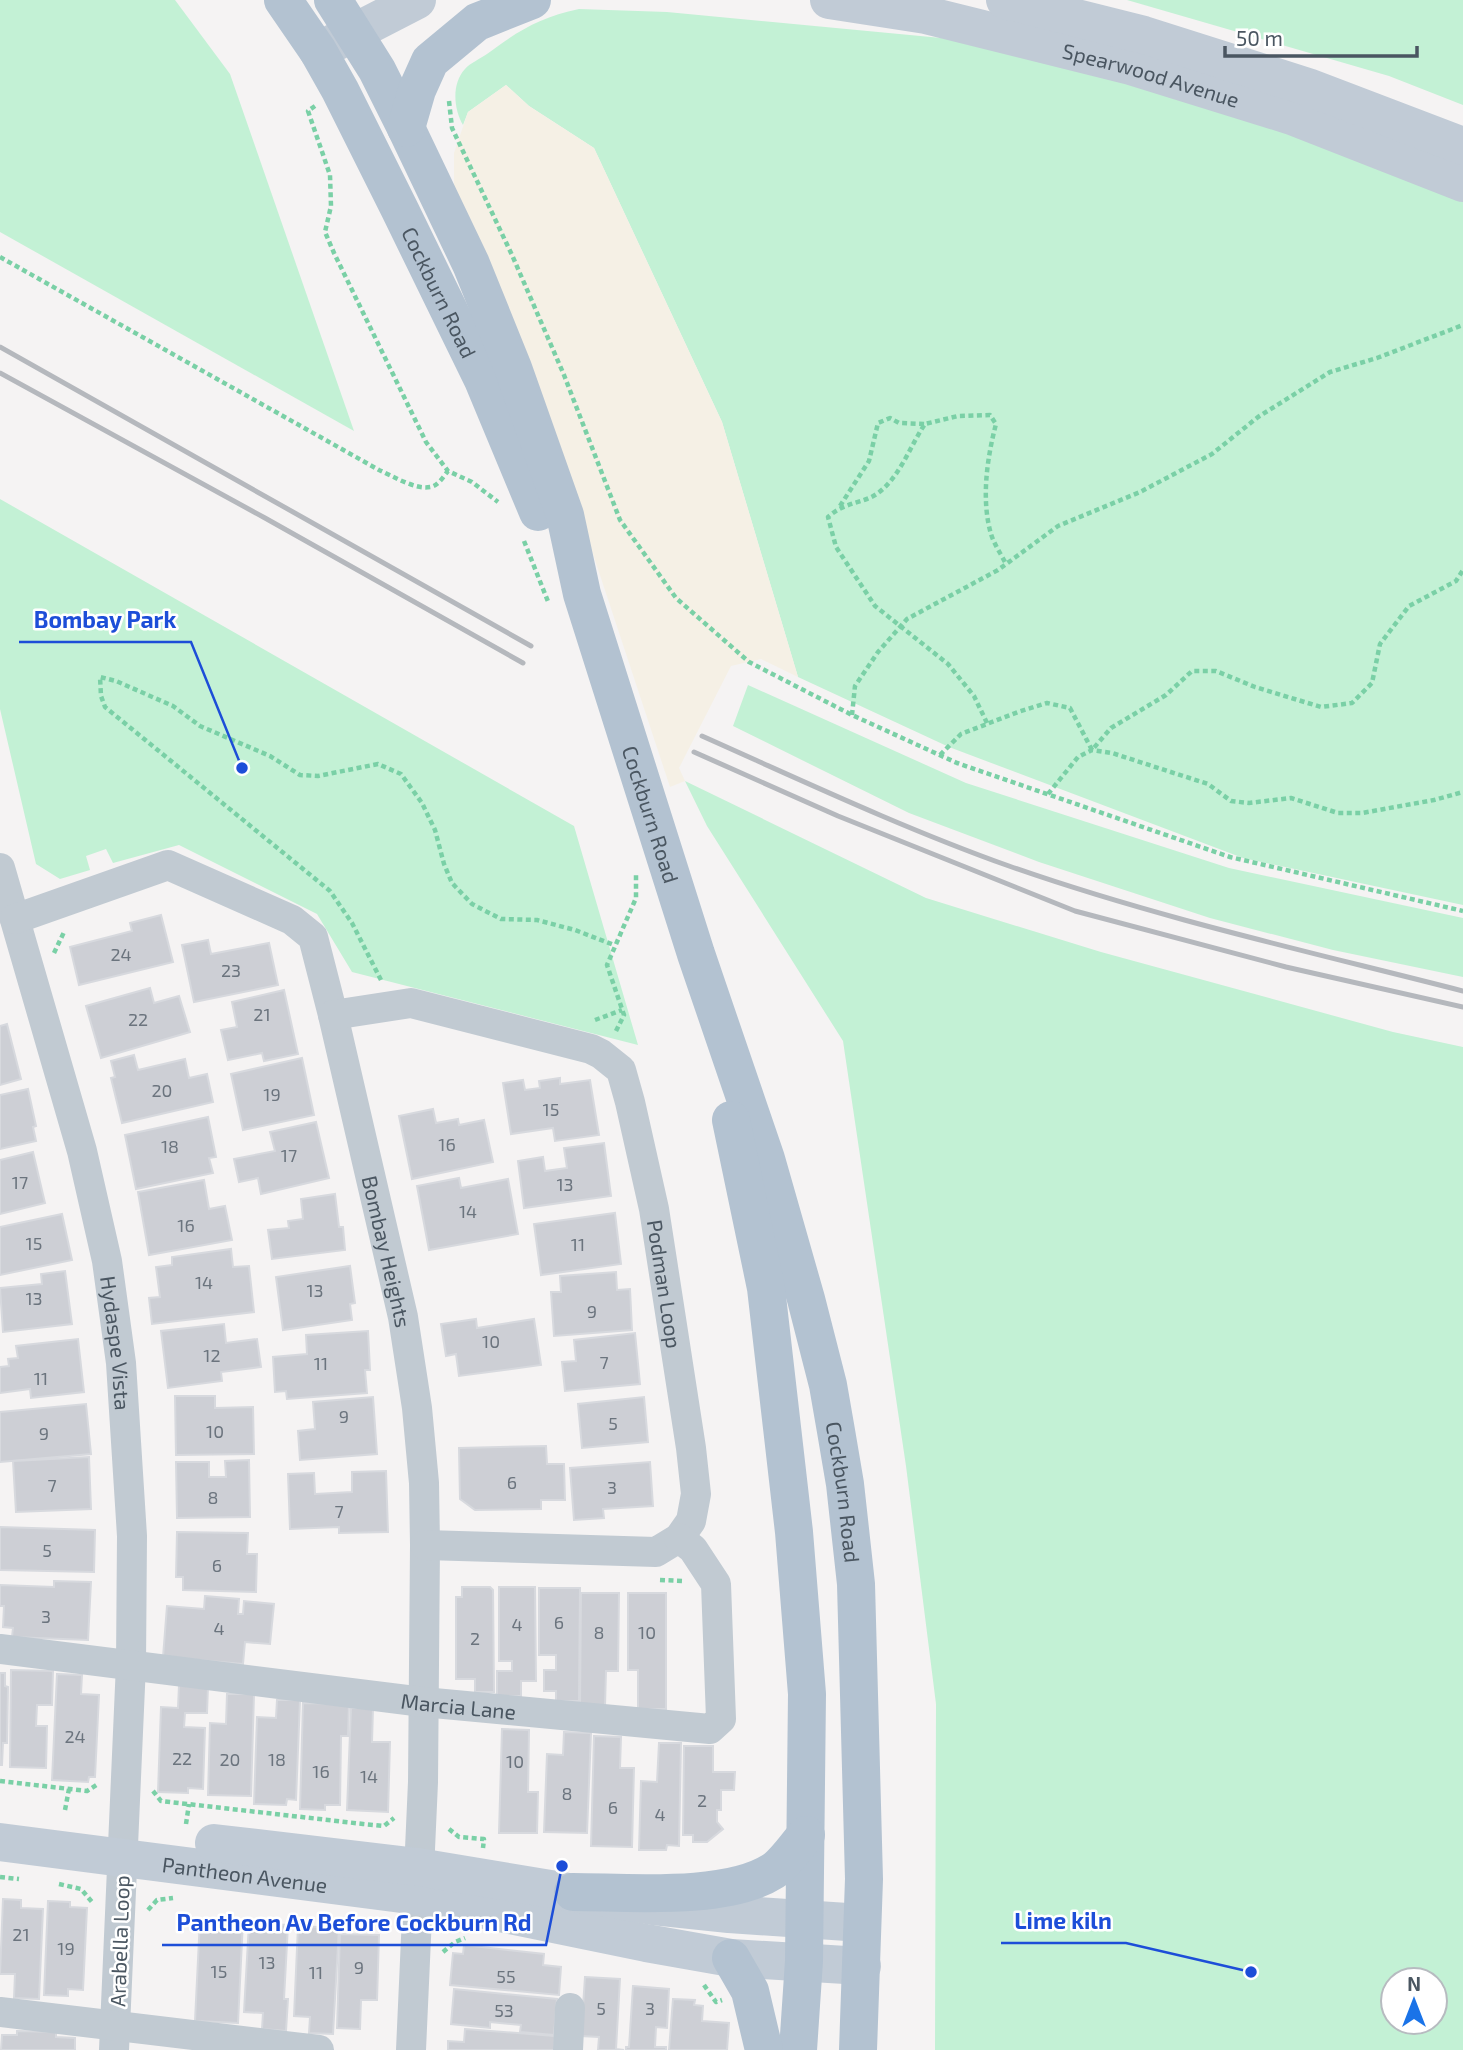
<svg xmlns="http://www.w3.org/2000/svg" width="1463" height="2050" viewBox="0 0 1463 2050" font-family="'Exo 2',sans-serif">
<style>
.green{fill:#c3f1d5;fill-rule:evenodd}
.sand{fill:#f5f0e5}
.building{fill:#cdcfd5;stroke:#d7d9de;stroke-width:2}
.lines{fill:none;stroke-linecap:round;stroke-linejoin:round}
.path{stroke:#7ad0a6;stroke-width:4.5;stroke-dasharray:5 3.5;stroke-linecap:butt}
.street{stroke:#c1cad2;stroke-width:30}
.secondary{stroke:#c1cbd6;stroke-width:38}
.primary{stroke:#b3c2d1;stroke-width:38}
.rail{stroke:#b5b8bd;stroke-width:5}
.labels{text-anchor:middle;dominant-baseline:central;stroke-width:5;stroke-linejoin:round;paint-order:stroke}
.number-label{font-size:18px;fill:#6b747e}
.street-label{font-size:21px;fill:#4a5661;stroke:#fff}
.leader{fill:none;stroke:#1d4ed8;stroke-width:2.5}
.callout-dot{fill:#1d4ed8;stroke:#fff;stroke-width:2.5}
.callout-label{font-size:23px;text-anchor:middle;font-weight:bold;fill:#1d4ed8;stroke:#fff;stroke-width:5;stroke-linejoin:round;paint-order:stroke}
</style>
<rect width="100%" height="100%" fill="#f5f3f3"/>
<g class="green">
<polygon points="0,0 175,0 230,74 354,431 0,232"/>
<polygon points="1127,0 1463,0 1463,105 1389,76"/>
<path d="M579,9L667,12L973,41L1111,78L1257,122L1463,197V905L1243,858L949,747L798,677L722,422L594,148L529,106L506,85L468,112L463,125C454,110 451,84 465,69C470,63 480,59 487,54C518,31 540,17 579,9Z"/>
<polygon points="0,499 574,826 638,1045 352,972 317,914 179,845 113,863 106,849 86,856 90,870 60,879 36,864 0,709"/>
<polygon points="748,685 966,783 1229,868 1463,918 1463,977 1333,950 1210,918 1039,862 909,813 733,726"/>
<path d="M685,781L926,898L1101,952L1393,1032L1463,1047V2050H935L936,1704L906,1466L843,1041L707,826ZM1393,1980H1435V2022H1393Z"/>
</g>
<polygon class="sand" points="506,85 529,106 594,148 722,422 798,677 761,659 731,666 679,768 685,781 670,787 560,454 454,189 454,153 468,112"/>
<g class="building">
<polygon points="161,915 173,962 79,985 70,947 132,931 130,923"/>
<polygon points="208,940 211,954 269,943 278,985 194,1002 182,945"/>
<polygon points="150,988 154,1003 179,996 190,1032 101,1058 86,1006"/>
<polygon points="284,990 298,1054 264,1061 262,1053 228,1060 221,1030 237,1027 232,1002"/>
<polygon points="7,1024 21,1079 0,1085 0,1026"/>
<polygon points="134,1055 138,1070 185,1059 189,1078 207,1074 213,1102 122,1123 111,1078 115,1077 111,1061"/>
<polygon points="302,1058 314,1115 243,1130 231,1074"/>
<polygon points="560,1078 560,1084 590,1080 599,1135 555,1141 553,1128 511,1134 503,1083 523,1080 525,1090 540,1088 539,1081"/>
<polygon points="28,1089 36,1126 33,1127 36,1141 0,1149 0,1095"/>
<polygon points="433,1109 436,1123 458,1119 459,1125 484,1120 493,1162 412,1179 399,1116"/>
<polygon points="208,1117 216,1157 209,1158 213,1173 136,1189 125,1135"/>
<polygon points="316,1122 329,1178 261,1194 258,1178 239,1182 234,1159 275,1151 270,1132"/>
<polygon points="604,1143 611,1196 524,1208 518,1161 543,1157 545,1171 567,1168 564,1148"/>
<polygon points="33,1152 45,1203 0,1214 0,1160"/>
<polygon points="459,1178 461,1188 508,1179 518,1234 429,1250 417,1186"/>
<polygon points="204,1180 209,1209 225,1206 232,1240 149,1255 138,1192"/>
<polygon points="335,1194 339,1227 343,1227 345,1250 272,1259 268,1230 289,1228 288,1221 303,1219 301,1199"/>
<polygon points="615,1213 621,1264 541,1275 534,1224"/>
<polygon points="62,1214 72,1260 0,1275 0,1227"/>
<polygon points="231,1249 233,1267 249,1266 254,1312 152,1324 149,1298 160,1297 156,1267 172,1265 172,1257"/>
<polygon points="350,1266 355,1303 350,1304 352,1320 283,1330 276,1277"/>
<polygon points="65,1271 72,1324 3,1332 0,1288 42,1284 41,1274"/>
<polygon points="616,1272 617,1290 630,1289 632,1330 554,1336 551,1292 561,1292 560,1276"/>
<polygon points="476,1319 477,1328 534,1319 541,1365 459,1376 456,1354 446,1356 441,1324"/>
<polygon points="224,1324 226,1343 257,1339 261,1367 221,1372 222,1381 168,1388 161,1331"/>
<polygon points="368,1331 370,1370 365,1370 367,1393 287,1399 286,1391 275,1392 273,1357 307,1354 306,1335"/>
<polygon points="635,1333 640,1384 565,1391 562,1362 576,1361 574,1340"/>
<polygon points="78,1339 84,1392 31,1398 30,1389 0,1393 0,1367 9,1366 8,1359 18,1358 16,1346"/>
<polygon points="175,1396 215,1396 215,1408 253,1407 254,1454 176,1455"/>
<polygon points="373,1397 377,1454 300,1460 298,1431 315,1429 313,1402"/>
<polygon points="644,1397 648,1442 582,1448 578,1404"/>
<polygon points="86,1404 91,1454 0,1462 0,1412"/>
<polygon points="546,1446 547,1464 564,1464 565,1500 541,1500 541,1509 475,1510 460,1499 459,1448"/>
<polygon points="89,1457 91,1509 16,1512 13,1461"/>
<polygon points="249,1460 250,1517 177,1518 176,1462 209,1462 209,1477 226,1477 225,1461"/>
<polygon points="650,1462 653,1506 603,1509 604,1518 574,1520 570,1468"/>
<polygon points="386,1471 388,1532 339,1533 339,1527 290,1529 288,1474 314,1473 315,1494 352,1492 352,1472"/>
<polygon points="0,1527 95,1530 94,1572 0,1570"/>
<polygon points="177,1532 248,1533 247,1554 257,1554 256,1592 183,1590 183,1577 176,1577"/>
<polygon points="54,1581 91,1582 88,1640 12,1637 13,1628 3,1627 4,1606 0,1606 0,1585 54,1587"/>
<polygon points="462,1587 490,1587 493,1590 494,1692 475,1692 475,1679 456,1679 456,1597 462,1597"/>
<polygon points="499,1587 535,1587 536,1681 521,1681 521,1696 497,1696 497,1671 512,1671 512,1661 499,1661"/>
<polygon points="539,1588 580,1588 579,1701 556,1701 556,1691 544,1691 544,1670 556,1670 556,1655 539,1655"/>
<polygon points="581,1593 619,1593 618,1671 606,1671 605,1706 580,1706"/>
<polygon points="628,1593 666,1593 666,1709 638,1709 638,1670 628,1670"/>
<polygon points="205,1596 239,1599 238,1614 243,1614 244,1601 274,1604 270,1644 245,1642 243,1664 163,1657 167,1606 204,1609"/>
<polygon points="11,1670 53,1671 52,1705 37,1705 36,1726 47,1726 46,1768 10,1767"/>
<polygon points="0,1673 5,1673 5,1686 8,1687 7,1743 3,1743 2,1765 0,1765"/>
<polygon points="57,1674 82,1675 81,1694 99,1695 95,1777 89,1777 88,1782 52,1780"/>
<polygon points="179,1685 208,1686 207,1713 185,1713 184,1727 205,1728 203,1789 188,1788 188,1793 158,1792 161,1707 178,1708"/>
<polygon points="227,1694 254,1694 251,1796 208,1795 210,1723 226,1724"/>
<polygon points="277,1700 300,1700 296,1800 287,1799 286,1805 254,1804 257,1717 276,1718"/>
<polygon points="303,1703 349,1704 348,1736 341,1736 340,1805 325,1805 325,1810 300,1809"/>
<polygon points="351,1708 373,1708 372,1742 390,1742 388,1812 347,1810"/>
<polygon points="502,1729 529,1730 528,1792 538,1792 537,1833 499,1833"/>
<polygon points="564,1732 591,1733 587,1833 544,1832 547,1754 563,1755"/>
<polygon points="594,1736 621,1737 620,1768 634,1768 632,1847 591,1846"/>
<polygon points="659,1743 681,1743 679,1846 667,1845 666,1850 639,1850 641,1781 657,1782"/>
<polygon points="684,1746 713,1746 713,1772 735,1772 734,1790 721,1790 721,1810 717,1810 717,1822 723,1829 707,1842 693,1842 693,1835 683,1835"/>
<polygon points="3,1899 21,1900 21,1908 43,1909 39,1999 14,1998 15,1974 0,1974"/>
<polygon points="48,1901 70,1902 70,1907 87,1908 83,1990 68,1989 68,1996 44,1995"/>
<polygon points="200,1919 243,1920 238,2023 195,2021"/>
<polygon points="249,1923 288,1925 284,1999 288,1999 286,2031 262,2029 263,2013 244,2012"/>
<polygon points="298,1926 339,1928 333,2034 309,2033 310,2017 294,2016"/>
<polygon points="340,1934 379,1935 377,2000 361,2000 360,2029 337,2028"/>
<polygon points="464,1945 544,1954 543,1965 561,1967 559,1995 450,1985 453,1953 463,1954"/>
<polygon points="585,1977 620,1979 616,2049 624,2050 598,2050 599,2037 581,2036"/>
<polygon points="633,1986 669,1989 667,2028 656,2027 655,2047 666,2047 666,2050 626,2050 626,2047 629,2047"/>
<polygon points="454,1989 557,1999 554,2035 520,2032 521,2025 490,2022 490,2028 451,2024"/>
<polygon points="673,1999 695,2000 694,2005 703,2006 702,2021 729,2023 727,2050 669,2050"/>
<polygon points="465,2029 555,2036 554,2050 448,2050 448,2041 464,2042"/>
<polygon points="17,2031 56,2032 56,2037 75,2038 75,2050 1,2050 2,2035 17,2035"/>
</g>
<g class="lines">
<g class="path">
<polyline points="449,101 452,128 512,255 564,375 620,520 676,598 749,662 852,715 957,763 1230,857 1463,911"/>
<polyline points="315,106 308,111 330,175 331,206 325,232 334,253 426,442 448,471 472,482 498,502"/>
<path d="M0,257L379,470C393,476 415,490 430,487C438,486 443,477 448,471"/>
<polyline points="840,506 869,461 878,423 890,418 899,423 925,424"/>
<polyline points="524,541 549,604"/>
<polyline points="852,715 855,686 878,652 907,619 998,570 1058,526 1140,492 1212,454 1258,417 1330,372 1377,358 1463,325"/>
<path d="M987,723L974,696L948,664L875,606L836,547L828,517C846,501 863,504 878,493C900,477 910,446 925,424L958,416L990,415L996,424C987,458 981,500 991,534C994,544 1001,554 1006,564"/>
<polyline points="940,755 961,734 1018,712 1047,703 1070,708 1092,750 1111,728 1166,695 1192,671 1216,671 1255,687 1321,707 1352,703 1372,683 1380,644 1409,606 1456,581 1463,570"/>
<polyline points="1048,794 1078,757 1092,750 1112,753 1208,784 1231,801 1249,803 1291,798 1338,813 1362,813 1434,800 1463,792"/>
<polyline points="54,953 65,930"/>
<polyline points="381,980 352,923 330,891 105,707 101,696 100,677 116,681 173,706 200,726 270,756 300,775 318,776 378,764 401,774 422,803 435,830 444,864 452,883 472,904 501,919 537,920 575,930 614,945"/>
<polyline points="595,1020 622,1010"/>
<polyline points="616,1031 624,1015 607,965 636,898 636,875"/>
<polyline points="660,1580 683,1581"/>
<polyline points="0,1781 87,1791 98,1784"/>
<polyline points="153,1791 161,1801 363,1824 384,1826 394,1818"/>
<polyline points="65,1810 69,1789"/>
<polyline points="186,1824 189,1804"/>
<polyline points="449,1829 459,1837 484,1839 483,1848"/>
<polyline points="0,1877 19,1879"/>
<polyline points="59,1884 81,1889 92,1902"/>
<polyline points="148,1910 157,1900 173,1898"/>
<polyline points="443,1952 455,1942 465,1938"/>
<polyline points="704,1985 716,2002 722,2000"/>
</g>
<g class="street">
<path id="s1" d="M0,868L82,1151L107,1261L121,1363L132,1536L131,1664L114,2050"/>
<path id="s2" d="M15,919L168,865L292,920L313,937L333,1015L403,1317L417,1408L424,1483L425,1545L423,1782L411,2050"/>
<path id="s3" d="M333,1015L411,1003L591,1049L601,1054L621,1070L630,1102L654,1209L691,1448L696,1494L691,1521L679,1538L656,1552L425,1545"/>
<path id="s4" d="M0,1649L423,1702L710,1729L721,1719L716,1584L693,1549L679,1538"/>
<polyline points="0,2012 319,2050"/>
<polyline points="568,2050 570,2008"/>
</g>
<g class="secondary">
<path id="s5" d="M829,0L926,15L1131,66L1292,116L1463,183"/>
<polyline points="1005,0 1144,35 1308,87 1463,146"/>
<polyline points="318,51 417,0"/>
<path id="s6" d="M0,1842L417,1896L646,1943L731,1958L862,1966"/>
<polyline points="214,1843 418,1867 653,1906 729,1914 862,1923"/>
</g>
<g class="primary">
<path id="s7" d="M283,0L318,51L340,90L400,210L483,380L538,512"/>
<path id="s8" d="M333,0L377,70L406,128L471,264L513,368L565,515L582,594L696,954L766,1159L806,1299L828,1385L836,1431L845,1484L856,1584L864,1879L858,2050"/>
<polyline points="406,128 417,90 430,61 477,22 532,0"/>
<polyline points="731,1120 766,1288 794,1532 807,1694 804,1961 798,2050"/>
<path d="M573,1892C628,1892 726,1901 773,1871C785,1863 796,1846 806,1835"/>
<polyline points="731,1958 750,1991 764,2050"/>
</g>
<g class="rail">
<polyline points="0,347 531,646"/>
<polyline points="0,373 265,518 523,663"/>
<path d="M702,736C803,781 905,829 1009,866C1157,918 1311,952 1463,991"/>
<polyline points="694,752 838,816 1075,911 1286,967 1463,1007"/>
</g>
</g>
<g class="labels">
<g class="number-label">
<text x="121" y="954">24</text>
<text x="231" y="970">23</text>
<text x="262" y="1014">21</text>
<text x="138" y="1019">22</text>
<text x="162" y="1090">20</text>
<text x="272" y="1094">19</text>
<text x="551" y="1109">15</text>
<text x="447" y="1144">16</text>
<text x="170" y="1146">18</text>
<text x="289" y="1155">17</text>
<text x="20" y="1182">17</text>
<text x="565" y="1184">13</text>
<text x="468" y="1211">14</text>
<text x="186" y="1225">16</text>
<text x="34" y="1243">15</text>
<text x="578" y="1244">11</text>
<text x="204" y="1282">14</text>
<text x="315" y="1290">13</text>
<text x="34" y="1298">13</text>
<text x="592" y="1311">9</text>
<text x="491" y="1341">10</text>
<text x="212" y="1355">12</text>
<text x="604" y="1362">7</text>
<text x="321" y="1363">11</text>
<text x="41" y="1378">11</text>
<text x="344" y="1416">9</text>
<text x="613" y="1423">5</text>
<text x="215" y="1431">10</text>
<text x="44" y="1433">9</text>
<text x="512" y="1482">6</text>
<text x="52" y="1485">7</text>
<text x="612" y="1487">3</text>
<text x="213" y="1497">8</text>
<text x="339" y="1511">7</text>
<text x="47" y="1550">5</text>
<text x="217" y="1565">6</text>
<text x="46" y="1616">3</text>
<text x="559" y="1622">6</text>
<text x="517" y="1624">4</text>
<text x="219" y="1628">4</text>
<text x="599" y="1632">8</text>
<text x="647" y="1632">10</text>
<text x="475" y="1638">2</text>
<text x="75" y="1736">24</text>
<text x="182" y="1758">22</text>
<text x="230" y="1759">20</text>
<text x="277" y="1759">18</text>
<text x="515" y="1761">10</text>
<text x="321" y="1771">16</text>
<text x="369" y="1776">14</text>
<text x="567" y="1793">8</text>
<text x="702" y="1800">2</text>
<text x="613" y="1807">6</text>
<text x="660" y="1814">4</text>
<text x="21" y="1934">21</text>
<text x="66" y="1948">19</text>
<text x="267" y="1962">13</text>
<text x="359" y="1967">9</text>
<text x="219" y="1971">15</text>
<text x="316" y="1972">11</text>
<text x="506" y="1976">55</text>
<text x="601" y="2008">5</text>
<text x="650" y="2008">3</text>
<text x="504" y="2010">53</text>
</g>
<g class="street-label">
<text stroke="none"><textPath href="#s5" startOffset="331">Spearwood Avenue</textPath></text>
<text stroke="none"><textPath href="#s7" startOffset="332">Cockburn Road</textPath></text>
<text stroke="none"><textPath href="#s8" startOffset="878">Cockburn Road</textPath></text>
<text stroke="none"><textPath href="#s2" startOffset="648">Bombay Heights</textPath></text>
<text stroke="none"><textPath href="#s3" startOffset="520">Podman Loop</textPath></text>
<text stroke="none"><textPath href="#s1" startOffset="490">Hydaspe Vista</textPath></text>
<text stroke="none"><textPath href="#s8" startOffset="1584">Cockburn Road</textPath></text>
<text stroke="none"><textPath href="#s4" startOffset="462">Marcia Lane</textPath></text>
<text stroke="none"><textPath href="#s6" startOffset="247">Pantheon Avenue</textPath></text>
<text transform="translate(119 1941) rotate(-88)">Arabella Loop</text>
</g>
</g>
<path class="leader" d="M242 768L191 642H19M1251 1972L1126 1943H1001M562 1866L546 1945H162"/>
<g class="callout-dot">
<circle cx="242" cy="768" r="7"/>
<circle cx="1251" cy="1972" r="7"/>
<circle cx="562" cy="1866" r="7"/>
</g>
<g class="callout-label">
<text x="105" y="628">Bombay Park</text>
<text x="1063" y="1929">Lime kiln</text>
<text x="354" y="1931">Pantheon Av Before Cockburn Rd</text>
</g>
<g transform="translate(1414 2001)"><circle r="33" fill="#ffffff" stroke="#b7bbc0" stroke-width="2"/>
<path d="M0-5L12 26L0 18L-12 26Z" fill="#1a73e8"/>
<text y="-10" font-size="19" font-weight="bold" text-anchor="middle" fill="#4a5661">N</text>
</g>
<path d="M1225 46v10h192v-10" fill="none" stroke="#4a5661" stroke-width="3.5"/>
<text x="1236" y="46" font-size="21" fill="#4a5661" stroke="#ffffff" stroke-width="5" paint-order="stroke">50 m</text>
</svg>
